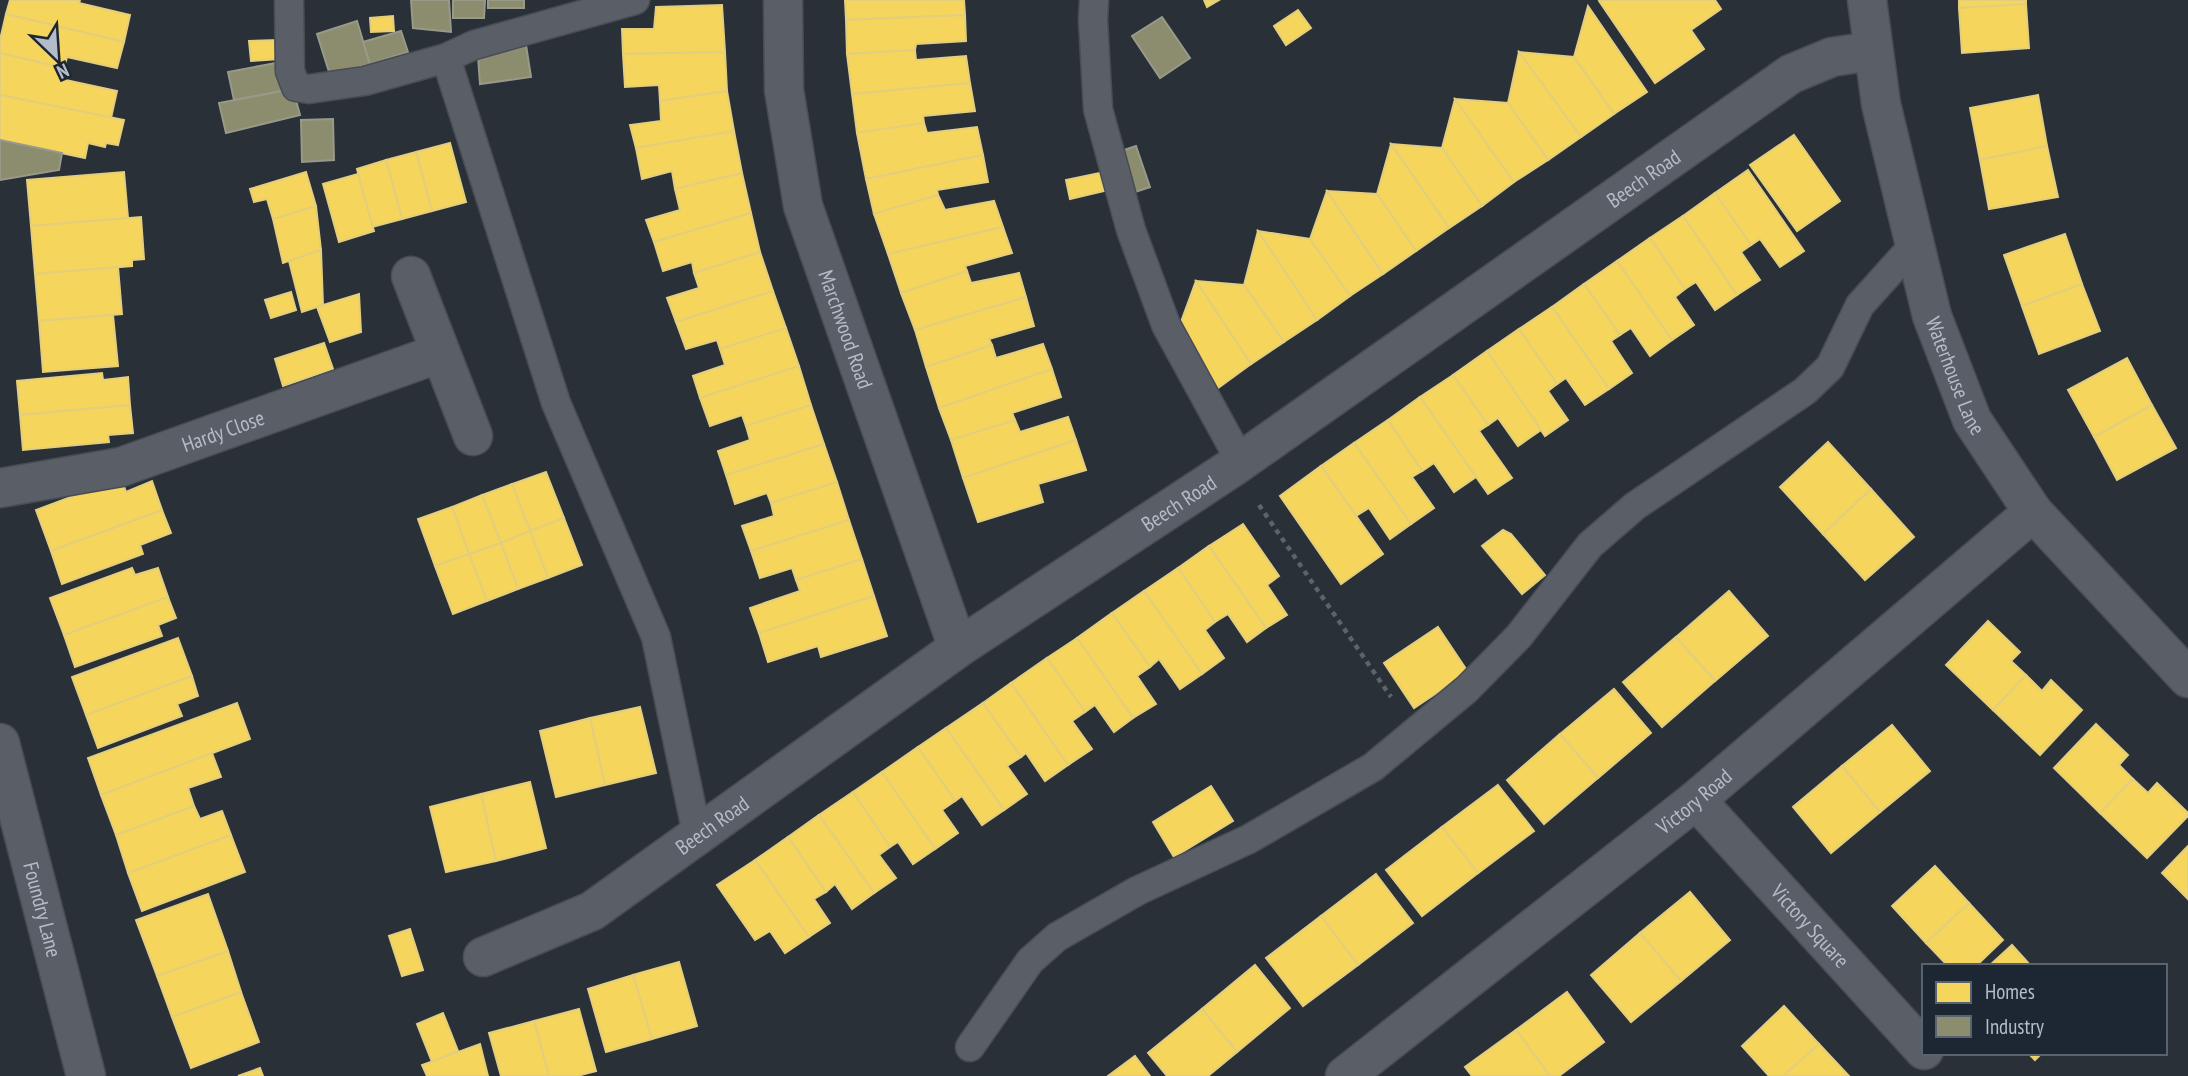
<svg xmlns="http://www.w3.org/2000/svg" width="2188" height="1076" viewBox="0 0 2188 1076" font-family="'PT Sans Narrow',sans-serif">
<style>
.homes{fill:#f6d55c;stroke:#e2ce7d;stroke-width:2}
.industry{fill:#8c8c6e;stroke:#989a89;stroke-width:2}
.lines{fill:none;stroke-linecap:round;stroke-linejoin:round}
.service-casing{stroke:#484c53;stroke-width:31}
.minor-casing{stroke:#484c53;stroke-width:41}
.path{stroke:#5d636a;stroke-width:4.5;stroke-dasharray:5 5;stroke-linecap:butt}
.service{stroke:#5a5e66;stroke-width:28}
.minor{stroke:#5a5e66;stroke-width:38}
.labels{text-anchor:middle;dominant-baseline:central;stroke-width:7;stroke-linejoin:round;paint-order:stroke}
.street-label{font-size:21px;fill:#b4bcc9;stroke:#1d2633}
</style>
<rect width="100%" height="100%" fill="#2a3038"/>
<g class="homes">
<polygon points="10,0 80,0 79,3 130,15 124,42 6,14"/>
<polygon points="845,0 964,0 965,15 846,20"/>
<polygon points="1204,0 1219,0 1207,7"/>
<polygon points="1601,0 1715,0 1721,9 1691,30 1704,49 1655,83 1599,1"/>
<polygon points="1959,0 2026,0 2026,4 1959,8"/>
<polygon points="2026,4 2029,48 1962,53 1959,8"/>
<polygon points="722,5 725,52 623,54 622,29 654,29 656,7"/>
<polygon points="1588,6 1647,92 1614,114 1574,57"/>
<polygon points="1298,10 1311,28 1286,45 1274,26"/>
<polygon points="6,14 124,42 117,68 67,57 64,68 0,53 0,40"/>
<polygon points="965,15 966,41 916,44 915,50 847,54 846,20"/>
<polygon points="393,16 394,31 371,32 370,18"/>
<polygon points="279,40 280,59 251,61 249,41"/>
<polygon points="915,50 916,60 966,56 970,83 852,94 847,54"/>
<polygon points="725,52 727,91 660,101 659,85 625,87 623,54"/>
<polygon points="1519,52 1574,57 1614,114 1581,137"/>
<polygon points="1519,52 1581,137 1548,160 1508,103"/>
<polygon points="0,53 64,68 61,79 117,91 111,118 0,95"/>
<polygon points="970,83 975,111 923,116 924,123 857,133 852,94"/>
<polygon points="727,91 734,131 636,148 630,125 661,121 660,101"/>
<polygon points="0,95 124,120 118,145 106,143 105,147 88,143 85,158 0,140"/>
<polygon points="2038,95 2047,146 1980,160 1970,108"/>
<polygon points="1455,99 1514,182 1482,206 1442,148"/>
<polygon points="1455,99 1508,103 1548,160 1514,182"/>
<polygon points="924,123 927,133 977,127 983,155 866,179 857,133"/>
<polygon points="734,131 742,173 675,189 672,171 642,179 636,148"/>
<polygon points="1794,135 1840,201 1797,231 1750,165"/>
<polygon points="450,143 466,202 432,211 416,152"/>
<polygon points="1391,144 1442,148 1482,206 1449,228"/>
<polygon points="1391,144 1449,228 1416,251 1377,194"/>
<polygon points="2047,146 2058,197 1989,209 1980,160"/>
<polygon points="416,152 432,211 402,219 386,160"/>
<polygon points="983,155 988,182 937,190 938,195 874,214 866,179"/>
<polygon points="386,160 402,219 372,227 357,169"/>
<polygon points="1748,170 1804,251 1780,267 1760,239 1751,245 1715,193"/>
<polygon points="124,172 128,218 31,226 27,180"/>
<polygon points="306,172 316,206 273,219 267,199 254,202 250,189"/>
<polygon points="742,173 751,213 654,242 646,220 680,210 675,189"/>
<polygon points="1100,173 1104,191 1070,199 1066,180"/>
<polygon points="358,174 374,231 339,242 323,184"/>
<polygon points="1327,191 1383,274 1350,296 1310,239"/>
<polygon points="1327,191 1377,194 1416,251 1383,274"/>
<polygon points="1715,193 1751,245 1741,252 1760,280 1737,295 1683,216"/>
<polygon points="938,195 945,210 994,201 1003,227 888,254 874,214"/>
<polygon points="316,206 321,250 283,263 273,219"/>
<polygon points="751,213 760,252 694,273 692,262 663,271 654,242"/>
<polygon points="1683,216 1737,295 1715,310 1696,282 1685,289 1650,238"/>
<polygon points="141,217 144,259 132,260 132,266 35,274 31,226"/>
<polygon points="1003,227 1012,253 965,266 967,271 901,293 888,254"/>
<polygon points="1258,231 1310,239 1350,296 1317,320"/>
<polygon points="1258,231 1317,320 1284,342 1244,285"/>
<polygon points="2065,234 2082,284 2022,306 2004,255"/>
<polygon points="1650,238 1685,289 1675,297 1694,325 1672,340 1617,261"/>
<polygon points="321,250 323,305 302,312 289,261"/>
<polygon points="760,252 773,291 676,322 667,298 699,288 694,273"/>
<polygon points="1617,261 1672,340 1650,356 1631,328 1620,335 1584,284"/>
<polygon points="118,267 122,314 39,321 35,274"/>
<polygon points="967,271 971,283 1019,273 1026,297 915,330 901,293"/>
<polygon points="1196,281 1244,285 1284,342 1251,364"/>
<polygon points="1196,281 1251,364 1218,388 1178,330"/>
<polygon points="1584,284 1620,335 1611,341 1632,373 1609,389 1552,307"/>
<polygon points="2082,284 2100,331 2039,354 2022,306"/>
<polygon points="773,291 786,328 720,349 717,340 686,349 676,322"/>
<polygon points="291,292 296,310 271,318 265,300"/>
<polygon points="359,294 361,332 330,342 317,307"/>
<polygon points="1026,297 1034,326 989,339 992,345 926,367 915,330"/>
<polygon points="1552,307 1609,389 1585,405 1566,378 1557,384 1519,329"/>
<polygon points="113,315 118,366 43,372 39,321"/>
<polygon points="786,328 799,366 700,398 693,376 725,365 720,349"/>
<polygon points="1519,329 1557,384 1548,391 1568,420 1545,436 1487,351"/>
<polygon points="324,343 333,369 283,386 275,359"/>
<polygon points="1043,344 1052,369 939,408 926,367 992,345 996,358"/>
<polygon points="1487,351 1541,430 1518,446 1498,418 1488,425 1453,375"/>
<polygon points="2127,358 2152,405 2094,437 2068,390"/>
<polygon points="799,366 811,405 746,426 742,415 710,426 700,398"/>
<polygon points="1052,369 1061,397 1012,413 1015,420 951,440 939,408"/>
<polygon points="102,373 103,380 128,377 130,405 20,415 17,381"/>
<polygon points="1453,375 1488,425 1479,431 1512,478 1488,494 1420,397"/>
<polygon points="1420,397 1476,477 1454,492 1434,463 1422,471 1388,420"/>
<polygon points="130,405 133,433 108,435 109,442 23,450 20,415"/>
<polygon points="811,405 824,444 726,475 718,451 750,440 746,426"/>
<polygon points="2152,405 2176,448 2117,480 2094,437"/>
<polygon points="1068,417 1076,440 963,478 951,440 1015,420 1020,432"/>
<polygon points="1388,420 1422,471 1412,477 1434,508 1411,524 1354,443"/>
<polygon points="1076,440 1086,470 1038,484 1043,502 978,522 963,478"/>
<polygon points="1828,442 1871,489 1823,534 1780,487"/>
<polygon points="1354,443 1411,524 1390,539 1369,508 1356,516 1321,466"/>
<polygon points="824,444 837,482 771,503 767,493 735,504 726,475"/>
<polygon points="1321,466 1383,554 1341,584 1280,496"/>
<polygon points="546,472 564,518 530,531 512,484"/>
<polygon points="121,478 126,492 152,481 162,510 51,551 36,510"/>
<polygon points="837,482 849,520 751,551 742,526 774,516 771,503"/>
<polygon points="512,484 530,531 501,543 482,495"/>
<polygon points="1871,489 1914,537 1865,580 1823,534"/>
<polygon points="482,495 501,543 469,554 452,507"/>
<polygon points="452,507 469,554 435,566 418,519"/>
<polygon points="162,510 171,533 140,545 143,554 62,584 51,551"/>
<polygon points="564,518 582,565 548,578 530,531"/>
<polygon points="849,520 862,559 796,580 792,568 760,578 751,551"/>
<polygon points="1243,524 1279,576 1267,585 1287,615 1266,628 1209,546"/>
<polygon points="1503,530 1511,534 1545,575 1522,594 1482,546"/>
<polygon points="530,531 548,578 518,589 501,543"/>
<polygon points="501,543 518,589 487,601 469,554"/>
<polygon points="1209,546 1266,628 1247,642 1228,614 1215,622 1178,568"/>
<polygon points="469,554 487,601 453,614 435,566"/>
<polygon points="862,559 874,596 759,633 750,608 800,591 796,580"/>
<polygon points="132,568 135,575 158,568 168,597 64,635 50,598"/>
<polygon points="1178,568 1215,622 1205,630 1224,658 1202,674 1144,591"/>
<polygon points="1144,591 1202,674 1180,689 1159,659 1150,667 1112,613"/>
<polygon points="1729,591 1768,636 1715,681 1676,637"/>
<polygon points="874,596 887,636 821,657 818,646 768,662 759,633"/>
<polygon points="168,597 176,618 158,625 162,636 75,667 64,635"/>
<polygon points="1112,613 1150,667 1137,676 1156,704 1133,718 1077,638"/>
<polygon points="1988,621 2020,652 2011,661 2026,675 1993,710 1946,665"/>
<polygon points="1438,627 1468,672 1414,708 1384,663"/>
<polygon points="1676,637 1715,681 1662,727 1623,682"/>
<polygon points="178,638 192,676 86,715 72,677"/>
<polygon points="1077,638 1133,718 1114,732 1095,705 1085,712 1047,658"/>
<polygon points="1047,658 1085,712 1072,721 1092,749 1068,765 1011,683"/>
<polygon points="2026,675 2042,691 2051,680 2082,710 2040,755 1993,710"/>
<polygon points="192,676 198,696 177,704 182,716 98,748 86,715"/>
<polygon points="1011,683 1068,765 1045,781 1026,753 1021,757 983,703"/>
<polygon points="1614,689 1651,733 1598,778 1560,734"/>
<polygon points="237,703 250,739 101,795 88,758"/>
<polygon points="983,703 1021,757 1007,766 1027,794 1004,810 946,728"/>
<polygon points="640,707 656,773 605,785 590,718"/>
<polygon points="590,718 605,785 556,797 540,731"/>
<polygon points="2096,724 2128,755 2119,765 2133,779 2100,813 2054,768"/>
<polygon points="1892,725 1930,771 1880,812 1842,766"/>
<polygon points="946,728 1004,810 982,825 962,796 955,801 918,747"/>
<polygon points="1560,734 1598,778 1544,824 1507,780"/>
<polygon points="918,747 955,801 942,810 958,833 935,849 882,772"/>
<polygon points="212,753 221,777 188,788 194,806 116,835 101,795"/>
<polygon points="1842,766 1880,812 1831,853 1793,807"/>
<polygon points="882,772 935,849 913,864 898,842 890,847 853,792"/>
<polygon points="2133,779 2148,793 2157,783 2188,813 2188,816 2147,858 2100,813"/>
<polygon points="530,782 546,848 496,861 481,794"/>
<polygon points="1498,785 1534,831 1478,873 1442,827"/>
<polygon points="1211,786 1233,821 1174,857 1153,822"/>
<polygon points="853,792 890,847 879,855 896,878 874,893 819,815"/>
<polygon points="481,794 496,861 446,872 430,807"/>
<polygon points="194,806 200,819 222,811 231,835 128,873 116,835"/>
<polygon points="819,815 874,893 852,909 835,884 826,892 788,837"/>
<polygon points="1442,827 1478,873 1422,916 1386,870"/>
<polygon points="231,835 245,872 142,911 128,873"/>
<polygon points="788,837 826,892 814,899 830,923 809,937 755,860"/>
<polygon points="2188,846 2188,899 2162,873"/>
<polygon points="755,860 809,937 785,953 770,931 755,940 717,885"/>
<polygon points="1935,866 1969,903 1926,943 1892,906"/>
<polygon points="1376,874 1413,923 1358,965 1321,916"/>
<polygon points="1690,892 1730,940 1681,981 1640,933"/>
<polygon points="208,894 228,951 157,976 136,920"/>
<polygon points="1969,903 2003,940 1976,966 1948,966 1926,943"/>
<polygon points="1321,916 1358,965 1303,1006 1266,958"/>
<polygon points="410,929 423,970 402,976 389,936"/>
<polygon points="1640,933 1681,981 1631,1022 1591,975"/>
<polygon points="2012,945 2031,966 1989,966"/>
<polygon points="228,951 241,992 172,1017 157,976"/>
<polygon points="679,962 697,1026 652,1039 633,975"/>
<polygon points="1255,965 1290,1008 1237,1052 1202,1009"/>
<polygon points="633,975 652,1039 606,1052 588,989"/>
<polygon points="241,992 259,1042 191,1068 172,1017"/>
<polygon points="1567,992 1604,1042 1559,1076 1550,1076 1516,1030"/>
<polygon points="1784,1006 1819,1044 1783,1076 1769,1076 1742,1046"/>
<polygon points="579,1009 596,1071 577,1076 549,1076 534,1021"/>
<polygon points="1202,1009 1237,1052 1208,1076 1167,1076 1148,1053"/>
<polygon points="443,1013 458,1051 432,1062 417,1024"/>
<polygon points="534,1021 549,1076 501,1076 489,1033"/>
<polygon points="1516,1030 1550,1076 1472,1076 1465,1067"/>
<polygon points="480,1044 488,1076 427,1076 422,1065"/>
<polygon points="1819,1044 1849,1076 1783,1076"/>
<polygon points="2028,1053 2042,1053 2035,1060"/>
<polygon points="1135,1056 1150,1076 1108,1076"/>
<polygon points="260,1068 263,1076 238,1076"/>
</g>
<g class="industry">
<polygon points="411,0 449,0 451,32 413,28"/>
<polygon points="453,0 485,0 484,18 453,18"/>
<rect x="488" y="0" width="36" height="8"/>
<polygon points="1162,17 1190,58 1160,78 1132,36"/>
<polygon points="357,21 370,64 330,75 317,34"/>
<polygon points="401,31 408,52 370,64 363,42"/>
<polygon points="526,45 531,77 480,84 478,56"/>
<polygon points="276,63 282,91 234,100 228,72"/>
<polygon points="293,89 300,115 226,133 219,103"/>
<polygon points="333,119 334,160 302,162 301,120"/>
<polygon points="0,140 62,153 59,170 0,180"/>
<polygon points="1136,146 1150,187 1129,194 1115,153"/>
</g>
<g class="lines">
<defs>
<g id="service">
<polyline points="289,0 290,71 296,87 309,89 365,81 446,58 474,45 635,0"/>
<polyline points="1094,0 1093,20 1098,109 1131,230 1166,325 1241,462"/>
<polyline points="446,58 556,403 656,637 697,834"/>
<polyline points="970,1047 1030,961 1057,937 1137,891 1249,839 1373,767 1467,689 1519,636 1590,545 1635,506 1805,391 1830,367 1860,305 1915,244"/>
</g>
<g id="minor">
<path id="s1" d="M783,0L784,90L803,206L958,648"/>
<path id="s2" d="M1867,0L1881,104L1932,316L1972,420L2033,512L2188,678"/>
<polyline points="411,276 473,436"/>
<path id="s3" d="M0,488L121,467L440,353"/>
<path id="s4" d="M0,743L86,1076"/>
<path id="s5" d="M1696,800L1924,1050"/>
<path id="s6" d="M483,957L592,911L958,648L1233,467L1791,74L1832,57L1872,51"/>
<path id="s7" d="M1345,1076L1696,800L2033,512"/>
</g>
</defs>
<use href="#service" class="service-casing"/>
<use href="#minor" class="minor-casing"/>
<polyline class="path" points="1259,505 1391,697"/>
<use href="#service" class="service"/>
<use href="#minor" class="minor"/>
</g>
<g class="labels">
<g class="street-label">
<text stroke="none"><textPath href="#s6" startOffset="1400">Beech Road</textPath></text>
<text stroke="none"><textPath href="#s1" startOffset="338">Marchwood Road</textPath></text>
<text stroke="none"><textPath href="#s2" startOffset="387">Waterhouse Lane</textPath></text>
<text stroke="none"><textPath href="#s3" startOffset="231">Hardy Close</textPath></text>
<text stroke="none"><textPath href="#s6" startOffset="833">Beech Road</textPath></text>
<text stroke="none"><textPath href="#s7" startOffset="444">Victory Road</textPath></text>
<text stroke="none"><textPath href="#s6" startOffset="266">Beech Road</textPath></text>
<text stroke="none"><textPath href="#s4" startOffset="172">Foundry Lane</textPath></text>
<text stroke="none"><textPath href="#s5" startOffset="170">Victory Square</textPath></text>
</g>
</g>
<rect x="1922" y="964" width="245" height="91" fill="#1d2633" stroke="#59626f" stroke-width="2"/>
<rect x="1936" y="982" width="35" height="21" fill="#f6d55c" stroke="#59626f" stroke-width="2"/>
<text x="1985" y="999" font-size="21" fill="#b4bcc9">Homes</text>
<rect x="1936" y="1016" width="35" height="21" fill="#8c8c6e" stroke="#59626f" stroke-width="2"/>
<text x="1985" y="1034" font-size="21" fill="#b4bcc9">Industry</text>
<g transform="translate(56 56) rotate(155)" stroke="#1d2633" stroke-width="5" paint-order="stroke">
<path d="M0-5L12 26L0 18L-12 26Z" fill="#b4bcc9"/>
<text y="-10" font-size="19" font-weight="bold" text-anchor="middle" fill="#b4bcc9">N</text>
</g>
</svg>
